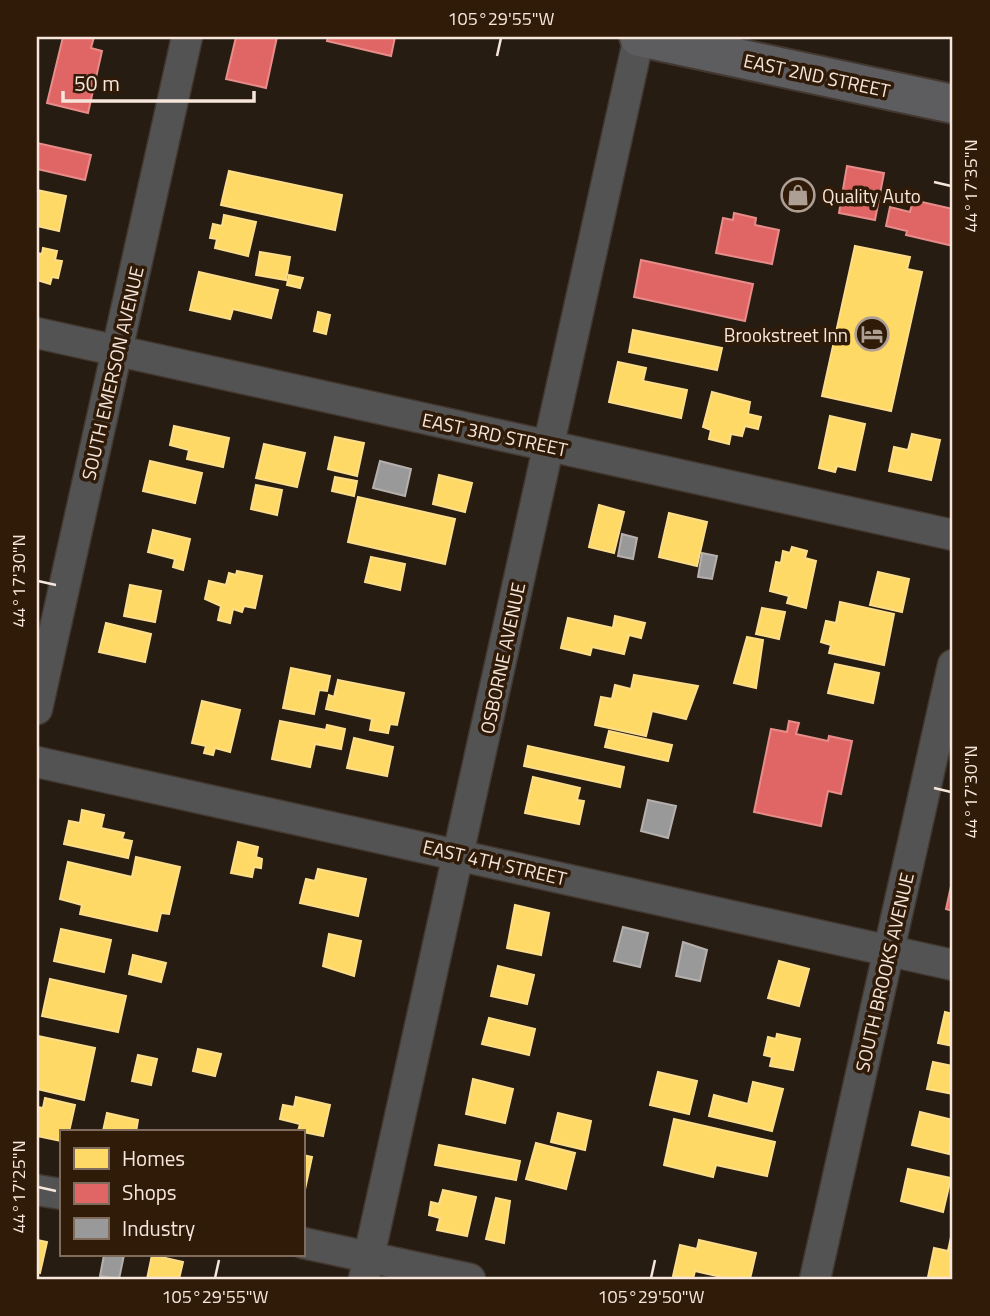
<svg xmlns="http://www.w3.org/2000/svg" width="990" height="1316" viewBox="0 0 990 1316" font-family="'Titillium Web',sans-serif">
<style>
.homes{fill:#ffd966;stroke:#fcdd89;stroke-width:2}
.shops{fill:#e06666;stroke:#e78c89;stroke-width:2}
.industry{fill:#999;stroke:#b5b0ad;stroke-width:2}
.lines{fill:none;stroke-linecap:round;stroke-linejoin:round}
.street-casing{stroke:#423830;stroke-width:33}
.primary-casing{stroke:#423830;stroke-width:42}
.street{stroke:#545354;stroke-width:30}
.primary{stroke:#5d5c5f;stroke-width:38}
.ticks{fill:none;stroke:#f6e6db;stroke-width:2.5}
.labels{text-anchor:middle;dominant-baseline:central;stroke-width:7;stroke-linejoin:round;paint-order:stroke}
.street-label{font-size:19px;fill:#f6e6db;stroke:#301b09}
.poi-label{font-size:19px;fill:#f6e6db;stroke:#301b09;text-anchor:start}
.neatline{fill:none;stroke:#f6e6db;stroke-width:2.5}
.ticks-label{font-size:18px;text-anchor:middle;fill:#f6e6db}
</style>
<rect width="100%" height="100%" fill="#271c12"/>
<g class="homes">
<polygon points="229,171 342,195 335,230 221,205"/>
<polygon points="37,190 66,196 59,231 37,226"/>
<polygon points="224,215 256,222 248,256 215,248 217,239 210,238 213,224 222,226"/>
<polygon points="855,246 910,257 907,269 922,272 891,411 822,396"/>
<polygon points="43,248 57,251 55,260 62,261 58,278 52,277 50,284 37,280 37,253 42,254"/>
<polygon points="260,252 290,257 286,280 256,275"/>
<polygon points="199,272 278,290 271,318 233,309 230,319 190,310"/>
<polygon points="289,275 303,278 300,288 287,285"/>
<polygon points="318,312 330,315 326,334 314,331"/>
<polygon points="633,330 722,348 717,370 629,352"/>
<polygon points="618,362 646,368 643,381 687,390 681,418 609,402"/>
<polygon points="712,392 750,402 748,414 761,417 758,429 745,426 742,436 731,434 729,444 709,439 711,430 703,427"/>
<polygon points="830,416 865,424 855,470 837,466 835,472 819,468"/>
<polygon points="174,426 229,438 223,467 187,459 189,450 170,445"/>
<polygon points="912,434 940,440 931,480 889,471 894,447 908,450"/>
<polygon points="335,437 364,443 357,476 328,469"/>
<polygon points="264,444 305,453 297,487 256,478"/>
<polygon points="150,461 202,473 195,503 143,491"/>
<polygon points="439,475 472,483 465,512 433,504"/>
<polygon points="335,477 357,481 354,496 332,491"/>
<polygon points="256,485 282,490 277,515 251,509"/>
<polygon points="358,497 455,519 445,564 348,542"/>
<polygon points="599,505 624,512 614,553 589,547"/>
<polygon points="669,513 707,522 697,566 659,557"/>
<polygon points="153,530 190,539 183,570 173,567 175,559 148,552"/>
<polygon points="792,547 807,551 805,558 816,561 806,608 787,603 789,596 770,591 776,562 781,563 783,551 790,553"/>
<polygon points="371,557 405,564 400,590 365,582"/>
<polygon points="237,571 262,576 255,608 244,606 242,612 233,609 230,623 218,620 221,606 205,599 209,581 226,585 229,573 236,575"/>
<polygon points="878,572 909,579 902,612 870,605"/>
<polygon points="130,585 161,591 155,622 124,616"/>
<polygon points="840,602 894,614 884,665 829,653 831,645 821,642 826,621 836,623"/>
<polygon points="762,608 785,612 779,639 756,634"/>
<polygon points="615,616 645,623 641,638 629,635 624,654 592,647 590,655 561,648 568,618 613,628"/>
<polygon points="106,623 151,634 145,662 99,652"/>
<polygon points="747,637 763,640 756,688 734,683"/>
<polygon points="835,664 879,673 873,703 828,693"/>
<polygon points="291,668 330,676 327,691 319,690 314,714 283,708"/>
<polygon points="634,675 698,686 686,719 652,711 646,736 595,725 601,697 612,699 615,685 631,689"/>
<polygon points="338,680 404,693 397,725 390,724 388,733 370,730 372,719 326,709 329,695 334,697"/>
<polygon points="202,701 240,710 230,752 215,748 213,755 204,753 206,746 192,743"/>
<polygon points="280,721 326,730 327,725 345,729 341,749 315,744 310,767 272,759"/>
<polygon points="609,731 672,745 668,761 605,747"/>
<polygon points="354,738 393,747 387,776 347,768"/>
<polygon points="528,746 624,767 620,787 524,766"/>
<polygon points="533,777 580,788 577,800 584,801 579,824 525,813"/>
<polygon points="82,810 104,815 101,828 124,833 122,839 132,841 128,858 64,844 69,821 80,823"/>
<polygon points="238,842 258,847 256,857 262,859 261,868 254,867 252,877 231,873"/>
<polygon points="136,857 180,867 169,914 161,913 157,931 80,914 82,905 60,899 68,862 132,877"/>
<polygon points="318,869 366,879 358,916 300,903 306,879 315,881"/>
<polygon points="515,905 549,913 541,955 507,948"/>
<polygon points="61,929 111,940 104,972 54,961"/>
<polygon points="329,934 361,941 354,976 323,966"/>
<polygon points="133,955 166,963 161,982 129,974"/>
<polygon points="779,961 809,969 799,1006 768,998"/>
<polygon points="498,966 534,975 527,1004 491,996"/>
<polygon points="50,979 126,996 118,1032 42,1016"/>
<polygon points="945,1012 953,1014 953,1046 938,1043"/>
<polygon points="489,1018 535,1029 529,1055 482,1044"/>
<polygon points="777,1034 800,1039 793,1070 770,1066 772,1057 764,1055 768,1037 776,1039"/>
<polygon points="38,1036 95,1048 84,1100 37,1089"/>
<polygon points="198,1049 221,1054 215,1076 193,1071"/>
<polygon points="138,1055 157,1059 151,1085 132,1081"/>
<polygon points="933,1062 953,1066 953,1094 927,1089"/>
<polygon points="658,1072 697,1081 689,1114 650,1105"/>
<polygon points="473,1079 513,1089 505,1123 466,1114"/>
<polygon points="753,1082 783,1089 772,1131 709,1116 714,1095 748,1104"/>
<polygon points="296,1097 330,1105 323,1136 298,1131 300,1124 280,1119 283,1105 294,1107"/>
<polygon points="45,1098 75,1105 69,1132 61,1132 61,1141 37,1136 37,1107 43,1108"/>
<polygon points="920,1112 953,1120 949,1154 912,1145"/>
<polygon points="107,1113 138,1120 136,1132 96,1132 97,1130 103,1131"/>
<polygon points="558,1113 591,1121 585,1150 551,1142"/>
<polygon points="674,1119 775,1142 767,1176 716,1165 713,1177 664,1165"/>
<polygon points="536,1143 575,1153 566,1189 526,1179"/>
<polygon points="439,1145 520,1161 516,1180 435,1165"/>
<polygon points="303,1155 312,1157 304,1194 303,1193"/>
<polygon points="908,1169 951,1178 943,1212 901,1201"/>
<polygon points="443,1190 476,1197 467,1236 437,1230 440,1218 429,1215 431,1202 439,1204"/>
<polygon points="496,1198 510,1201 504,1243 486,1239"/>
<polygon points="951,1237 953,1237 953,1279 928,1277 934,1248 948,1251"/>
<polygon points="37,1240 47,1242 40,1273 37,1272"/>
<polygon points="699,1240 756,1253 750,1279 730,1279 695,1271 693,1279 673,1276 680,1245 697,1249"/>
<polygon points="152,1255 183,1262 179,1279 147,1279"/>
</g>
<g class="shops">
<polygon points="63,37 94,37 91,48 102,51 88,113 47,103"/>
<polygon points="236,37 277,37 266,88 226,79"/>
<polygon points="328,37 395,37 391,56 327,41"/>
<polygon points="37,143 91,155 85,180 37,169"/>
<polygon points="847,166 884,173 875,220 839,213"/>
<polygon points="913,200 953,209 953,246 906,235 907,231 886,226 890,207 910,212"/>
<polygon points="734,213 756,218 755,225 779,230 772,264 716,253 723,218 733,220"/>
<polygon points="641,260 753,284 745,321 634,297"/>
<polygon points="789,721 799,723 796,734 828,741 829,736 852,741 841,794 828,791 821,826 754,812 771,729 787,732"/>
<polygon points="953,877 953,911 946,909"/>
</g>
<g class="industry">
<polygon points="380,461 411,469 405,496 373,488"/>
<polygon points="622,534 637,538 633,559 618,556"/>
<polygon points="702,553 717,556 712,579 698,577"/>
<polygon points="648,800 676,806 668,838 641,831"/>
<polygon points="623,927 648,933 640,967 614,961"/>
<polygon points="683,942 707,950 700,981 676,976"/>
<polygon points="104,1255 124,1255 119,1279 100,1276"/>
</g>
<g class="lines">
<defs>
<g id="street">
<polyline points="37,333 953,535"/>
<polyline points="37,709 187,37"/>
<polyline points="37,762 953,965"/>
<polyline points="37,1190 61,1194"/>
<polyline points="303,1243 470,1279"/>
<polyline points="364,1279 639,37"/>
<polyline points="815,1279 953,665"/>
</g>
<polyline id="primary" points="639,37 953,104"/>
</defs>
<use href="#street" class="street-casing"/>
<use href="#primary" class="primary-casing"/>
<use href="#street" class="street"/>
<use href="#primary" class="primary"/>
</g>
<path class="ticks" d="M497,56L501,38M934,182L951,186M38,581L56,585M934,788L951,792M38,1187L56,1191M215,1278L219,1260M651,1278L655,1260"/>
<defs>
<symbol id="shop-ring" viewBox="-11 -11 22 22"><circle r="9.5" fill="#301b09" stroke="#ae9f95" stroke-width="1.5"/><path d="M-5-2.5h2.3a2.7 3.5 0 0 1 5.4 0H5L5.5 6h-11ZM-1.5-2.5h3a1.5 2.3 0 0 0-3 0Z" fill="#ae9f95"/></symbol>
<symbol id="hotel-ring" viewBox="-11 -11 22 22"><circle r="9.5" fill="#301b09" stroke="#ae9f95" stroke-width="1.5"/><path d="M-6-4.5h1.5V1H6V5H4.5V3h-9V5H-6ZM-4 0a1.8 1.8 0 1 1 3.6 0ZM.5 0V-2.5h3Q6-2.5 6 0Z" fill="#ae9f95"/></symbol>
</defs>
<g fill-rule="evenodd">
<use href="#shop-ring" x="779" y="176" width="38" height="38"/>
<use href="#hotel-ring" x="853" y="315" width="38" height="38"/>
</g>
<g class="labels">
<g class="street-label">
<text transform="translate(817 75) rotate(12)">EAST 2ND STREET</text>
<text transform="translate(112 373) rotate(-77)">SOUTH EMERSON AVENUE</text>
<text transform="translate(495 434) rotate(12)">EAST 3RD STREET</text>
<text transform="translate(502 658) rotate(-78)">OSBORNE AVENUE</text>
<text transform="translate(495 862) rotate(13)">EAST 4TH STREET</text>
<text transform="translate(884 972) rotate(-77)">SOUTH BROOKS AVENUE</text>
</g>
<g class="poi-label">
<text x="822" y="195">Quality Auto</text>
<text x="848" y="334" text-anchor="end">Brookstreet Inn</text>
</g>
</g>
<rect width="990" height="1316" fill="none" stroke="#301b09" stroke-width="77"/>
<rect x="60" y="1130" width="245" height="126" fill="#301b09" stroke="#7f6c5d" stroke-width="2"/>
<rect x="74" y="1148" width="35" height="21" fill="#ffd966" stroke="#7f6c5d" stroke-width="2"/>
<text x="122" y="1166" font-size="21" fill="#f6e6db">Homes</text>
<rect x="74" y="1183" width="35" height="21" fill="#e06666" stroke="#7f6c5d" stroke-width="2"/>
<text x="122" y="1200" font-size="21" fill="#f6e6db">Shops</text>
<rect x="74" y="1218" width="35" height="21" fill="#999999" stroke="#7f6c5d" stroke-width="2"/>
<text x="122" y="1236" font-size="21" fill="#f6e6db">Industry</text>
<path d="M63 91v10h191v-10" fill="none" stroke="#f6e6db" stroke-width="3.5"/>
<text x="74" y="91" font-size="21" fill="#f6e6db" stroke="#301b09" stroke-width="5" paint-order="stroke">50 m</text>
<rect x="38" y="38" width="913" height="1240" class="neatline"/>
<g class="ticks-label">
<text x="501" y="25">105°29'55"W</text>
<text transform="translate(971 186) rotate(-90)" y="6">44°17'35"N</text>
<text transform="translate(19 581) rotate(-90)" y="6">44°17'30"N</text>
<text transform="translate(971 792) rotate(-90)" y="6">44°17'30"N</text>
<text transform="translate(19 1187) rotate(-90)" y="6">44°17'25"N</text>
<text x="215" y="1303">105°29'55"W</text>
<text x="651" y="1303">105°29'50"W</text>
</g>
</svg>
